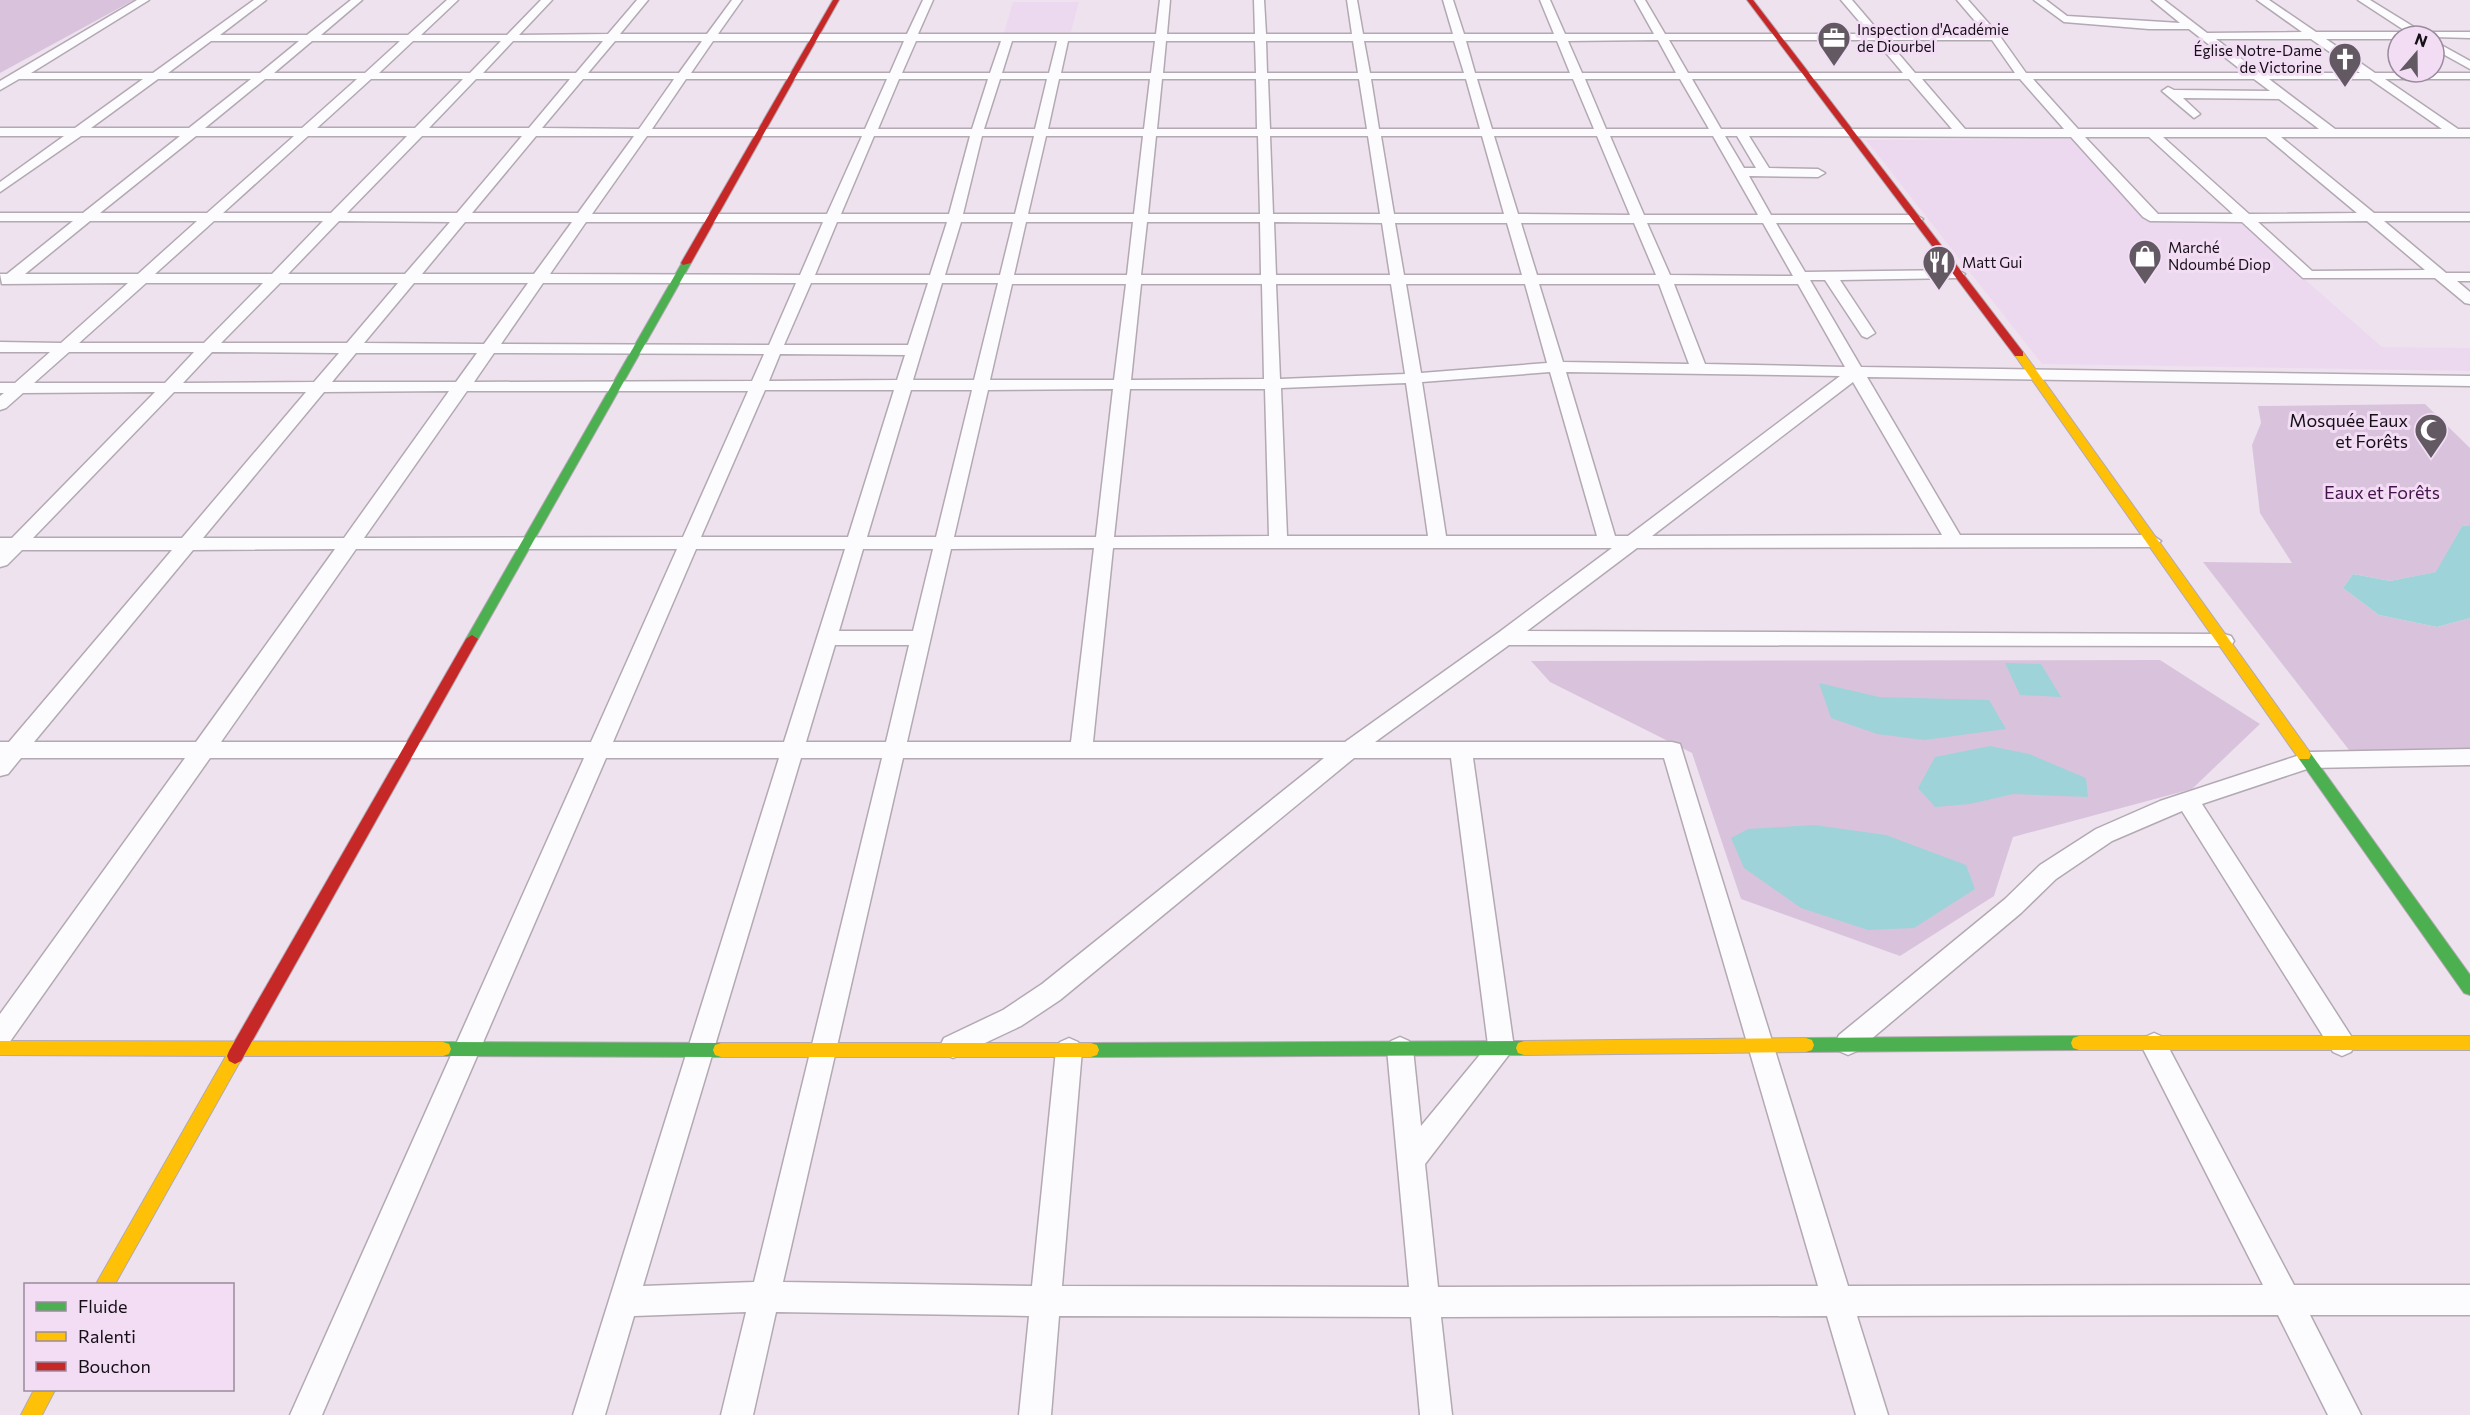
<svg xmlns="http://www.w3.org/2000/svg" width="2470" height="1415" viewBox="0 0 2470 1415" font-family="Commissioner,sans-serif">
<style>
.built{fill:#edd9ef}
.green{fill:#d9c3dc}
.water{fill:#9ed3d9}
.lines{fill:none;stroke-linecap:round;stroke-linejoin:round}
.street-casing{stroke:#b2a9b3;stroke-width:3}
.fast-casing{stroke:#b2a9b3;stroke-width:2}
.slow-casing{stroke:#b2a9b3;stroke-width:2}
.jam-casing{stroke:#b2a9b3;stroke-width:2}
.street{fill:#fcfbfd;fill-rule:evenodd}
.fast{fill:#4caf50;fill-rule:evenodd}
.slow{fill:#ffc107;fill-rule:evenodd}
.jam{fill:#c62828;fill-rule:evenodd}
.labels{text-anchor:middle;dominant-baseline:central;stroke-width:6;stroke-linejoin:round;paint-order:stroke}
.far-poi-label{font-size:15px;fill:#160f17;stroke:#f2ddf4;text-anchor:start}
.poi-label{font-size:18px;fill:#160f17;stroke:#f2ddf4;text-anchor:end}
.park-label{font-size:18px;fill:#45134c;stroke:#f2ddf4}
</style>
<rect width="100%" height="100%" fill="#eee2ef"/>
<g class="built">
<polygon points="1013,2 1079,2 1071,32 1004,33"/>
<polygon points="2071,139 2150,222 2238,221 2382,347 2470,348 2470,371 2042,364 1866,140"/>
</g>
<g class="green">
<polygon points="0,0 134,0 0,73"/>
<polygon points="2425,404 2470,448 2470,525 2462,526 2437,572 2390,581 2353,574 2343,588 2379,615 2437,627 2470,618 2470,752 2356,759 2203,562 2292,563 2260,513 2252,445 2261,423 2258,406"/>
<polygon points="2160,660 2260,724 2192,789 2013,837 1994,896 1900,956 1741,899 1692,753 1550,682 1531,661"/>
</g>
<g class="water">
<polygon points="2470,525 2470,618 2437,627 2379,615 2343,588 2353,574 2390,581 2436,572 2462,526"/>
<polygon points="2005,663 2041,664 2061,697 2020,695"/>
<polygon points="1819,683 1879,697 1989,700 2006,729 1924,740 1877,734 1831,718"/>
<polygon points="1990,746 2029,754 2086,778 2088,797 2013,794 1970,804 1935,807 1918,788 1935,757"/>
<polygon points="1814,825 1886,835 1966,865 1975,889 1914,928 1868,930 1801,908 1744,868 1731,838 1748,829"/>
</g>
<g class="lines">
<defs>
<g id="street">
<path d="M137,0H149L31,73H153L254,0H266L220,35H307L351,0H362L321,35H408L447,0H458L421,35H507L541,0H552L519,35L608,34L637,0H648L620,34H707L732,0H742L718,34H907L923,0H933L918,34H1156L1160,0H1170L1167,34H1255L1254,0H1264L1266,34H1352L1347,0H1357L1363,34H1453L1443,0H1453L1464,34H1554L1540,0H1550L1565,34H1654L1635,0H1645L1665,34H1870L1841,0H1852L1881,34H1986L1957,0H1968L1999,35L2026,73H2245L2189,29H2149L2064,22L2034,0H2046L2067,16L2180,23L2152,0H2164L2207,33L2302,32L2257,0H2269L2316,32H2407L2358,0H2370L2422,32H2470V38L2398,36V39H2326L2375,73H2470V79H2385L2458,129H2470V137H2281L2374,213H2470V221H2384L2446,273H2470V281H2457L2470,292V304L2465,303L2435,278H2303L2242,222L2150,221L2143,217L2071,137L1749,136L1769,168L1818,169L1825,173L1818,177L1749,176L1771,215H1916L1923,219L1916,223H1776L1805,272L1958,270L1965,274L1958,278L1840,280L1875,333L1867,338L1862,336L1825,280H1810L1861,367L2470,376V386L1867,377L1960,535H2152L2161,541L2152,547L1637,548L1527,631L2224,634L2231,636L2234,641L2231,646L1509,645L1375,742H1672L1680,744L1848,1286L2263,1285L2141,1045L2145,1037L2154,1033L2163,1037L2294,1285H2470V1315H2310L2361,1415H2328L2278,1315L1857,1316L1888,1415H1856L1827,1316L1441,1317L1452,1415H1420L1411,1317L1059,1316L1051,1415H1019L1029,1316L776,1312L753,1415H721L746,1312L634,1316L605,1415H573L779,758H606L322,1415H290L584,758H210L9,1043L0,1046V1014L185,758H21L8,774L0,776V742H9L172,550H22L7,565L0,567V538H12L155,392L23,393L6,408L0,410V396L4,393H0V383H15L50,352H0V342L61,343L128,283L2,284L0,274H7L73,221H0V213H83L180,136H81L0,192V182L64,136H0V128H75L143,79H19L0,90V81ZM2216,39H2311L2360,73H2260ZM1658,40L1676,73H1582L1568,41ZM1669,40H1875L1903,73H1688ZM1887,40H1992L2015,73H1915ZM211,41H299L260,73H168ZM312,41H400L365,73H274ZM413,41H501L470,73H379ZM513,41H603L576,73H483ZM615,41H702L679,73H588ZM713,41H904L890,73H691ZM916,41H1001L990,73H902ZM1012,41H1057L1049,73H1002ZM1068,41H1155L1151,73H1061ZM1166,41H1255L1256,73H1163ZM1266,41H1353L1358,73H1267ZM1364,41H1454L1464,73H1370ZM1466,41H1557L1570,73H1475ZM158,79H251L189,128H91ZM265,79H357L302,128H205ZM371,79H463L415,128H317ZM476,79H570L529,128H429ZM583,79H674L639,129L542,128ZM686,79H887L865,129H652ZM899,79H988L972,129H878ZM1000,79H1047L1035,129H984ZM1059,79H1150L1144,129H1048ZM1162,79H1256L1257,129H1157ZM1268,79H1359L1367,129H1270ZM1371,79H1466L1480,129H1379ZM1477,79H1573L1594,129H1492ZM1585,79H1680L1709,129H1606ZM1692,79H1909L1952,129H1721ZM1922,79H2020L2064,129H1965ZM2033,79H2254L2270,91L2174,90L2168,87L2162,91L2194,118L2200,114L2183,98L2279,99L2319,129H2078ZM2269,79H2370L2442,129H2335ZM196,136H294L207,213H100ZM308,136H407L331,213H223ZM422,136H522L457,213H347ZM536,136H634L578,213H472ZM647,136H862L827,214H592ZM874,136H970L949,214H841ZM982,136H1034L1015,214H963ZM1046,136H1143L1134,214H1028ZM1156,136H1258L1260,214H1148ZM1270,136H1368L1380,214H1273ZM1381,136H1482L1504,214H1394ZM1494,136H1597L1630,215L1518,214ZM1610,136H1713L1758,215H1644ZM1725,136H1737L1756,168H1744ZM2085,137H2149L2233,214H2158ZM2163,137H2266L2357,213L2249,214ZM90,221H197L138,274H25ZM214,221H323L272,274H155ZM339,221L450,222L405,274H288ZM2367,221L2425,270L2312,271L2258,222ZM465,222H572L534,274H422ZM586,222H823L800,275L550,274ZM837,222H947L930,275H815ZM961,222H1013L1000,275H945ZM1026,222H1133L1127,275H1014ZM1147,222H1260L1261,275H1141ZM1274,222L1382,223L1390,275H1276ZM1395,223H1507L1522,275H1404ZM1521,223H1634L1656,275H1537ZM1647,223H1763L1793,276L1670,275ZM146,283H263L204,343H79ZM280,283H398L347,343H221ZM414,283H528L484,344L364,343ZM543,283H796L769,345L501,344ZM811,283H928L908,345H784ZM942,283H998L974,380H913ZM1012,284H1126L1114,380H990ZM1141,284H1262L1264,379L1131,380ZM1276,284H1391L1405,374L1280,379ZM1406,284H1525L1547,363L1421,373ZM1539,284H1659L1689,364L1563,362ZM1674,284H1798L1845,367L1705,364ZM69,352H194L165,383H34ZM212,352L339,353L314,382L183,383ZM356,353H477L456,382H332ZM494,353L764,354L752,381L474,382ZM780,354L905,355L897,380L769,381ZM1550,372L1597,536H1446L1422,382ZM1566,372L1840,376L1628,536H1615ZM1853,382L1942,535L1652,536ZM1406,383L1428,536H1287L1281,388ZM1113,389L1096,537H954L988,390ZM1130,389H1265L1269,536L1114,537ZM765,390H894L848,537H701ZM911,390H972L936,537H867ZM449,391L344,538H203L324,392ZM467,391H748L683,537L364,538ZM174,392H306L182,538H33ZM1094,548L1071,742H907L951,549ZM1113,548H1612L1498,633L1345,742H1093ZM335,549L196,742H34L193,550ZM356,549H677L591,742H221ZM696,549H845L784,742H613ZM863,549H933L913,631H839ZM835,645H909L886,742H806ZM801,758H882L754,1282L643,1286ZM903,758H1324L1042,984L1003,1010L944,1038L940,1046L944,1054L953,1058L1021,1026L1060,1000L1354,758H1451L1488,1045L1421,1126L1413,1049L1409,1041L1400,1037L1391,1041L1387,1049L1409,1287L1062,1286L1082,1050L1078,1042L1069,1038L1060,1042L1056,1050L1032,1286L783,1282ZM1473,758H1664L1818,1286L1438,1287L1425,1164L1514,1048Z"/>
<polygon points="2434,41 2470,61 2470,69 2434,49"/>
<polygon points="2470,749 2470,765 2310,768 2202,804 2351,1036 2355,1044 2351,1052 2342,1056 2333,1052 2182,811 2112,841 2056,879 2021,913 1857,1051 1848,1055 1839,1051 1835,1043 1839,1035 2005,899 2040,865 2096,829 2160,801 2309,752"/>
</g>
<g id="fast">
<polygon points="683,261 691,263 478,639 472,643 467,642 466,639"/>
<polygon points="2304,750 2309,751 2470,975 2470,995 2464,993 2299,759 2297,755 2299,751"/>
<polygon points="2079,1036 2085,1038 2087,1043 2085,1048 2079,1050 1806,1052 1800,1050 1798,1045 1800,1040 1806,1038"/>
<polygon points="1524,1041 1530,1043 1532,1048 1530,1053 1524,1055 1091,1057 1085,1055 1083,1050 1085,1045 1091,1043"/>
<polygon points="443,1042 721,1043 727,1045 729,1050 727,1055 721,1057 443,1056 437,1054 435,1049 437,1044"/>
</g>
<g id="slow">
<polygon points="2019,351 2023,352 2309,751 2311,755 2309,759 2299,759 2014,354"/>
<polygon points="2079,1036 2470,1036 2470,1050 2079,1050 2073,1048 2071,1043 2073,1038"/>
<polygon points="1806,1038 1812,1040 1814,1045 1812,1050 1806,1052 1524,1055 1518,1053 1516,1048 1518,1043 1524,1041"/>
<polygon points="0,1041 443,1042 449,1044 451,1049 449,1054 443,1056 243,1056 115,1284 96,1284 226,1056 0,1055"/>
<polygon points="721,1043 1091,1043 1097,1045 1099,1050 1097,1055 1091,1057 721,1057 715,1055 713,1050 715,1045"/>
<polygon points="34,1390 55,1390 42,1415 21,1415"/>
</g>
<g id="jam">
<polygon points="833,0 839,0 691,263 683,265 681,263"/>
<polygon points="1747,0 1753,0 2023,352 2023,356 2015,356"/>
<polygon points="472,635 478,639 241,1061 235,1064 229,1061 227,1056 229,1051 466,639"/>
</g>
</defs>
<use href="#street" class="street-casing"/>
<use href="#fast" class="fast-casing"/>
<use href="#slow" class="slow-casing"/>
<use href="#jam" class="jam-casing"/>
<use href="#street" class="street"/>
<use href="#fast" class="fast"/>
<use href="#slow" class="slow"/>
<use href="#jam" class="jam"/>
</g>
<defs>
<symbol id="office-pin" viewBox="-11 -11 22 30"><path d="M0 17L-7.5 6A9.5 9.5 0 1 1 7.5 6Z" fill="#625963" stroke="#f2ddf4"/><path d="M-6-3h4V-5.5h4V-3h4V5H-6ZM-1-4.5V-3h2v-1.5ZM-6 0V1H6V0Z" fill="#fff"/></symbol>
<symbol id="church-pin" viewBox="-11 -11 22 30"><path d="M0 17L-7.5 6A9.5 9.5 0 1 1 7.5 6Z" fill="#625963" stroke="#f2ddf4"/><path d="M-1.2-6h2.4v3.5h3.3v2.4h-3.3V6h-2.4V-.1h-3.3v-2.4h3.3Z" fill="#fff"/></symbol>
<symbol id="shop-pin" viewBox="-11 -11 22 30"><path d="M0 17L-7.5 6A9.5 9.5 0 1 1 7.5 6Z" fill="#625963" stroke="#f2ddf4"/><path d="M-5-2.5h2.3a2.7 3.5 0 0 1 5.4 0H5L5.5 6h-11ZM-1.5-2.5h3a1.5 2.3 0 0 0-3 0Z" fill="#fff"/></symbol>
<symbol id="restaurant-pin" viewBox="-11 -11 22 30"><path d="M0 17L-7.5 6A9.5 9.5 0 1 1 7.5 6Z" fill="#625963" stroke="#f2ddf4"/><path d="M-5-6h1v4h1v-4h1v4h1v-4h1v5L-1.5 .5V6h-2V.5L-5-1ZM5-6V6H3V1.5H1.5Q1.5-4 5-6Z" fill="#fff"/></symbol>
<symbol id="mosque-pin" viewBox="-11 -11 22 30"><path d="M0 17L-7.5 6A9.5 9.5 0 1 1 7.5 6Z" fill="#625963" stroke="#f2ddf4"/><path d="M3.5-4.9A6 6 0 1 0 3.5 4.9A5 5 0 1 1 3.5-4.9Z" fill="#fff"/></symbol>
</defs>
<g fill-rule="evenodd">
<use href="#office-pin" x="1815" y="19" width="38" height="52"/>
<use href="#church-pin" x="2326" y="40" width="38" height="52"/>
<use href="#shop-pin" x="2126" y="237" width="38" height="52"/>
<use href="#restaurant-pin" x="1920" y="243" width="38" height="52"/>
<use href="#mosque-pin" x="2412" y="411" width="38" height="52"/>
</g>
<g class="labels">
<g class="far-poi-label">
<text x="1857" y="29">Inspection d'Académie<tspan x="1857" dy="17">de Diourbel</tspan></text>
<text x="2322" y="50" text-anchor="end">Église Notre-Dame<tspan x="2322" dy="17">de Victorine</tspan></text>
<text x="2168" y="247">Marché<tspan x="2168" dy="17">Ndoumbé Diop</tspan></text>
<text x="1962" y="262">Matt Gui</text>
</g>
<g class="poi-label">
<text x="2408" y="420">Mosquée Eaux<tspan x="2408" dy="21">et Forêts</tspan></text>
</g>
<g class="park-label">
<text x="2382" y="492">Eaux et Forêts</text>
</g>
</g>
<rect x="24" y="1283" width="210" height="108" fill="#f2ddf4" stroke="#9a8b9c" stroke-width="1.5"/>
<rect x="36" y="1302" width="30" height="9" fill="#4caf50" stroke="#9a8b9c" stroke-width="1.5"/>
<text x="78" y="1313" font-size="18" fill="#160f17">Fluide</text>
<rect x="36" y="1332" width="30" height="9" fill="#ffc107" stroke="#9a8b9c" stroke-width="1.5"/>
<text x="78" y="1343" font-size="18" fill="#160f17">Ralenti</text>
<rect x="36" y="1362" width="30" height="9" fill="#c62828" stroke="#9a8b9c" stroke-width="1.5"/>
<text x="78" y="1373" font-size="18" fill="#160f17">Bouchon</text>
<g transform="translate(2416 54) rotate(20)"><circle r="28" fill="#f2ddf4" stroke="#9a8b9c" stroke-width="1.5"/>
<path d="M0-4.5L10 22L0 15L-10 22Z" fill="#625963"/>
<text y="-9" font-size="16" font-weight="bold" text-anchor="middle" fill="#160f17">N</text>
</g>
</svg>
